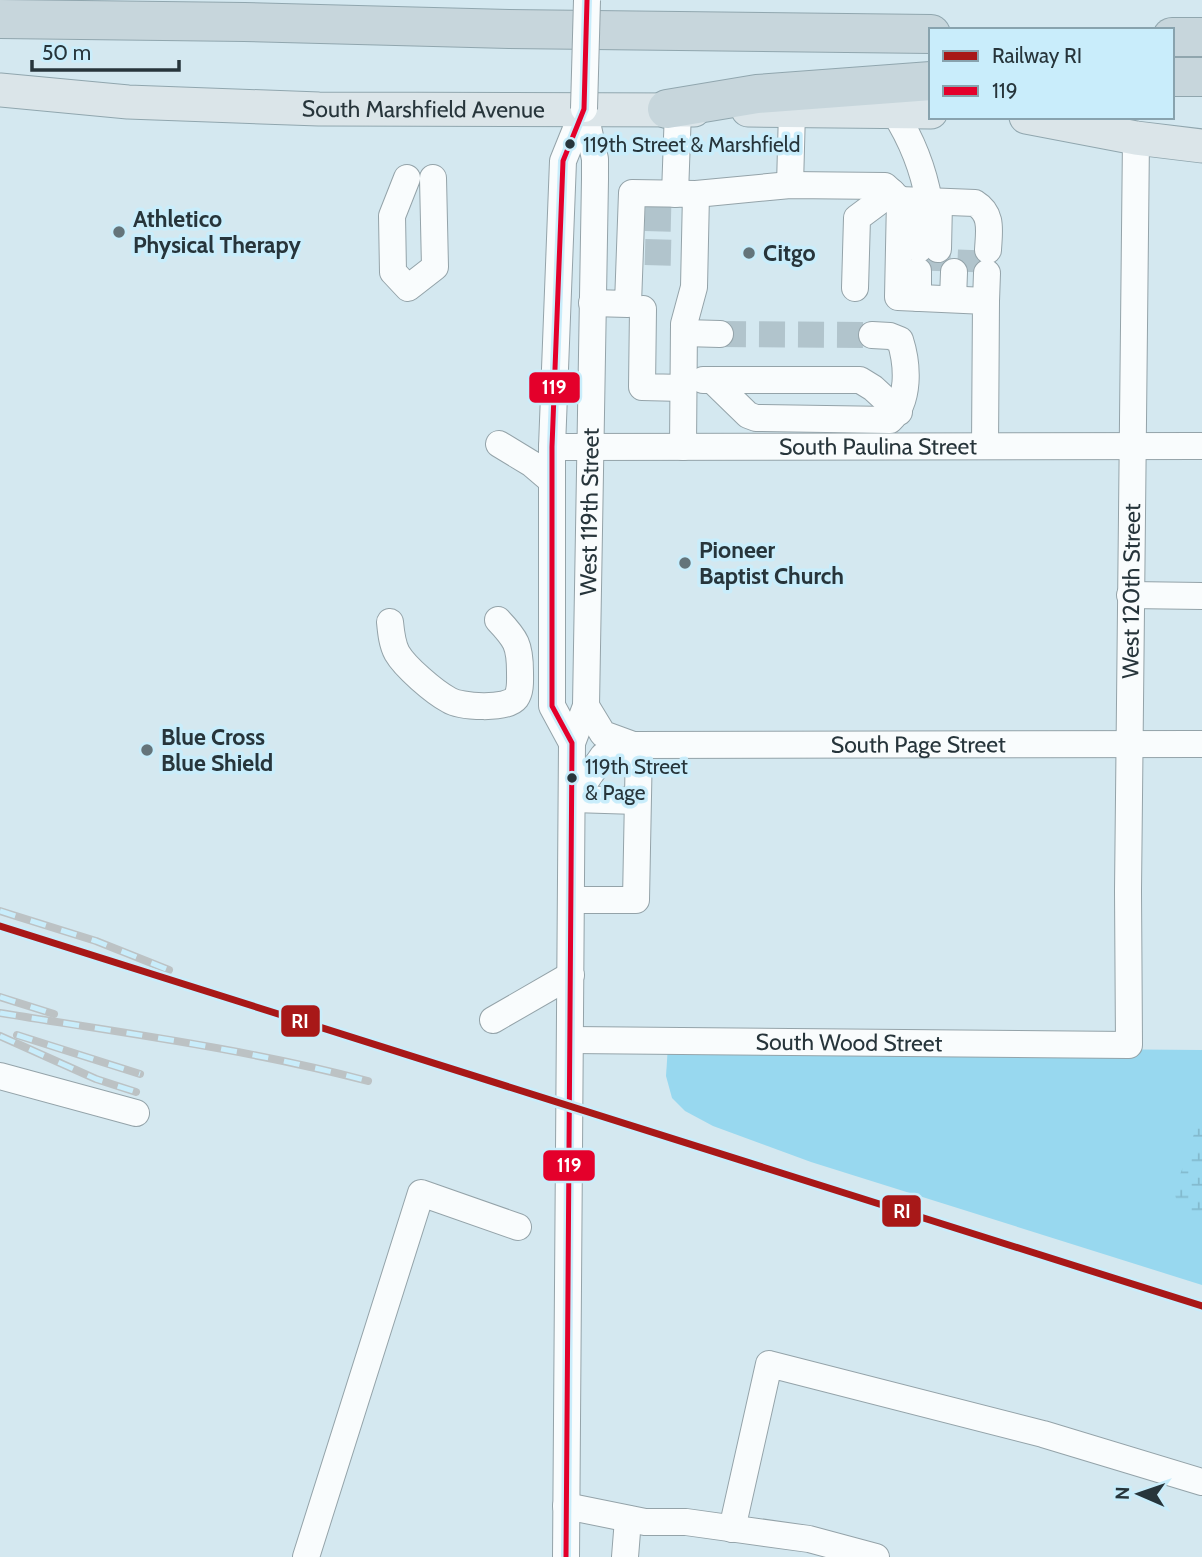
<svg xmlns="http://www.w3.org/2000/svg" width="1202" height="1557" viewBox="0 0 1202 1557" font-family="Cabin,sans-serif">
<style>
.green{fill:#98d8ef}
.wetland{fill:url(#wetland-marsh)}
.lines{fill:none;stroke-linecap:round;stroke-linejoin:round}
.minor-tunnel{stroke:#b1c4cc;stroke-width:26;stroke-dasharray:26 13;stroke-linecap:butt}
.minor-casing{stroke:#94a3a9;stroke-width:28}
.major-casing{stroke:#90a6ae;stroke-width:35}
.highway-casing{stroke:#90a6ae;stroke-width:40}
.minor{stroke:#f9fcfd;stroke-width:26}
.major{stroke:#dbe5e9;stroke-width:33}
.highway{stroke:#c7d6dc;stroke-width:38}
.rail-casing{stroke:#bcc2c4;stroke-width:8}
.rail{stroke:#c9edfb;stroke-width:5;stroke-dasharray:16;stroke-linecap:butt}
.minor-bridge-casing{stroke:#94a3a9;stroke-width:28;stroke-linecap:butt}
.minor-bridge{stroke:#f9fcfd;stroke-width:26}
.bus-1-casing{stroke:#c9edfb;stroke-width:10}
.bus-1{stroke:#e4002b;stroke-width:5}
.rail-1-casing{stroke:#c9edfb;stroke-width:12}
.rail-1{stroke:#a81818;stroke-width:7}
.bus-dot{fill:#27353b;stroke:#c9edfb;stroke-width:2.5}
.poi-dot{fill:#64747a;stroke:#c9edfb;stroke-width:2.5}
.labels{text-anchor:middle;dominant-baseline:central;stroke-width:7;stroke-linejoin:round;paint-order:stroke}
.bus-label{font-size:21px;fill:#27353b;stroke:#c9edfb;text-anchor:start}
.street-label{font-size:23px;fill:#27353b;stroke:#c9edfb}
.poi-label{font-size:23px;font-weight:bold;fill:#27353b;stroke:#c9edfb;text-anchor:start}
.line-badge{stroke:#c9edfb;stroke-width:2.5}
.badge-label{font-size:19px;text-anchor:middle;font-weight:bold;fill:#fff}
</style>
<defs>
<pattern id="wetland-marsh" width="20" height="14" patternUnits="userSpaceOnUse" patternTransform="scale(1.75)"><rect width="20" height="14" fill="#98d8ef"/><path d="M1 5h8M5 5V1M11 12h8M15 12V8" fill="none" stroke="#83bace"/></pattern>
</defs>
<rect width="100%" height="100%" fill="#d4e8f0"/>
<polygon class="green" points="668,1046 1202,1050 1202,1285 811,1162 713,1126 685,1111 672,1098 666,1076"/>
<path class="wetland" d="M1202,1116V1218C1159,1200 1178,1185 1189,1152C1193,1139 1194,1128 1202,1116Z"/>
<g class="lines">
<g class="minor-tunnel">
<polyline points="645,218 686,219"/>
<polyline points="645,252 686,253"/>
<polyline points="937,271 938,249"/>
<polyline points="970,272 971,250"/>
<polyline points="720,334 872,335"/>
</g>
<defs>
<g id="minor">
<path d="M894,112C912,140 923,167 929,201"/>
<polyline points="407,178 392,216 393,272 408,288 435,267 433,178"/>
<polyline points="790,185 792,111"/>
<polyline points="675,194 678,110"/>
<path d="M900,200L975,203C993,214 989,231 988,250"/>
<polyline points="919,249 920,201"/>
<polyline points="938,249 939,202"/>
<polyline points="855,288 857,218 892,192"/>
<polyline points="918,298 918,271"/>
<polyline points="953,299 954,272"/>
<polyline points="986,301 987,273"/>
<polyline points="592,303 628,304 632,193 696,194 790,185 885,186 900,200 898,297 986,301 985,446"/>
<polyline points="643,309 642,387 683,388"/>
<polyline points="684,333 720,334"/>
<polyline points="703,380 860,380 873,388 899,412"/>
<path d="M712,380L748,415L756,418L890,420C910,401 908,365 900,340L890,336L872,335"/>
<polyline points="499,444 532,464 552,481"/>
<path id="s1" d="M552,447L1202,446"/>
<polyline points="683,447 684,324 694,287 696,194"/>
<polyline points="1130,595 1202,596"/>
<path d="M390,622C391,632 392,644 397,653C405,667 434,692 449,700C460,707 507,710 516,698C521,691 520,680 520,672C520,645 516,639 498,620"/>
<path id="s2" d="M586,706L603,734L633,745L1202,744"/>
<polyline points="572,743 552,706 552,447 563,161 584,109"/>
<polyline points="573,799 603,756 633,745"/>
<polyline points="573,799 637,801"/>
<polyline points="572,900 636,900 639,745"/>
<polyline points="493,1020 571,975"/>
<path id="s3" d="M571,1040L1129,1045L1128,891L1136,138"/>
<polyline points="0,1076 136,1113"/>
<polyline points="566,1506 645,1522 686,1522 809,1539 876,1557"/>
<polyline points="732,1529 769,1364 1043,1434 1202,1482"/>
<polyline points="306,1557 421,1193 518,1227"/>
<path id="s4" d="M566,1557L572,743L586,706L595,179V159L584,109"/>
<polyline points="625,1557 628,1519"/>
</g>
<g id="major">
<path id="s5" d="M0,90L128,102L319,109L694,110"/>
<polyline points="748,110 931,112"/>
<polyline points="1026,117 1136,138 1202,146"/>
</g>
<g id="highway">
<polyline points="0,19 244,22 509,29 931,34"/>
<polyline points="1172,37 1202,37"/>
<polyline points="1172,77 1202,77"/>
<polyline points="667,109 757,94 931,81"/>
</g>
</defs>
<use href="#minor" class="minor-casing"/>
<use href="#major" class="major-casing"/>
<use href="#highway" class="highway-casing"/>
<use href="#minor" class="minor"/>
<use href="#major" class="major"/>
<use href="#highway" class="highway"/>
<defs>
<g id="rail">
<polyline points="0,911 96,941 169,970"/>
<polyline points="0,997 54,1014"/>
<path d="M0,1013C124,1033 247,1049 368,1081"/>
<polyline points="17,1035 140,1074"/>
<polyline points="0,1036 96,1079 136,1092"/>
</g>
</defs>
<use href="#rail" class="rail-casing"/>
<use href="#rail" class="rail"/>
<defs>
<polyline id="minor-bridge" points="584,109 587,0"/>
</defs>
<use href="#minor-bridge" class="minor-bridge-casing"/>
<use href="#minor-bridge" class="minor-bridge"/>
<defs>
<polyline id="bus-1" points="566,1557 572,743 552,706 552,447 563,161 584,109 587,0"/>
</defs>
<use href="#bus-1" class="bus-1-casing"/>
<use href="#bus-1" class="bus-1"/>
<defs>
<polyline id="rail-1" points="0,926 1202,1306"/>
</defs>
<use href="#rail-1" class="rail-1-casing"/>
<use href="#rail-1" class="rail-1"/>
</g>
<g class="bus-dot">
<circle cx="570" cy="144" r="6"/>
<circle cx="572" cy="778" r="6"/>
</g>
<g class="poi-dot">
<circle cx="119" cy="232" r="7"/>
<circle cx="749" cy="253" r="7"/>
<circle cx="685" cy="563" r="7"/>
<circle cx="147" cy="750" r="7"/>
</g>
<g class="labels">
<g class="bus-label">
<text x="583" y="144">119th Street &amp; Marshfield</text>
<text x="585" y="766">119th Street<tspan x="585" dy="26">&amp; Page</tspan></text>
</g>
<g class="street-label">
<text stroke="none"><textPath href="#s5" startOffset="424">South Marshfield Avenue</textPath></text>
<text stroke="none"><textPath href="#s1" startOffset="326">South Paulina Street</textPath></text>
<text stroke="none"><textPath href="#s4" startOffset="1048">West 119th Street</textPath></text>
<text stroke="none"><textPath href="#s3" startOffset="1012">West 120th Street</textPath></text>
<text stroke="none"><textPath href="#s2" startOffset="350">South Page Street</textPath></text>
<text stroke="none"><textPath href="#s3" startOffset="278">South Wood Street</textPath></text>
</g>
<g class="poi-label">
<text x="133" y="219">Athletico<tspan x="133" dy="26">Physical Therapy</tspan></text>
<text x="763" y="253">Citgo</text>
<text x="699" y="550">Pioneer<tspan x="699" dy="26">Baptist Church</tspan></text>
<text x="161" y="737">Blue Cross<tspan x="161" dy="26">Blue Shield</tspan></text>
</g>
</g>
<g class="line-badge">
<rect x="528" y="371" width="53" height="33" rx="7" fill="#e4002b"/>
<rect x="280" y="1004" width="41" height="34" rx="7" fill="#a81818"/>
<rect x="542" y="1149" width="54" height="33" rx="7" fill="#e4002b"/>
<rect x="881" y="1194" width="41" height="34" rx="7" fill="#a81818"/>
</g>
<g class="badge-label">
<text x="554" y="394">119</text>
<text x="300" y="1028">RI</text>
<text x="569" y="1172">119</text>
<text x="902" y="1218">RI</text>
</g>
<rect x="929" y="28" width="245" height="91" fill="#c9edfb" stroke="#88a3ae" stroke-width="2"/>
<rect x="943" y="51" width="35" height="10" fill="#a81818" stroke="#88a3ae" stroke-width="2"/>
<text x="992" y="63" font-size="21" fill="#27353b">Railway RI</text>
<rect x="943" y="86" width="35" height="10" fill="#e4002b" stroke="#88a3ae" stroke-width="2"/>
<text x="992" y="98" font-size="21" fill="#27353b">119</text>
<g transform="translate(1139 1494) rotate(272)" stroke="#c9edfb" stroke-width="5" paint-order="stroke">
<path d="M0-5L12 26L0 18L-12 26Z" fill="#27353b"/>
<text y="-10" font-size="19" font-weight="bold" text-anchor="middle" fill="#27353b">N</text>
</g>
<path d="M32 60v10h147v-10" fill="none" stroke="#27353b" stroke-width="3.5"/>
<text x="42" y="60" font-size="21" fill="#27353b" stroke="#c9edfb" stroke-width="5" paint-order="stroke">50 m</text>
</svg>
